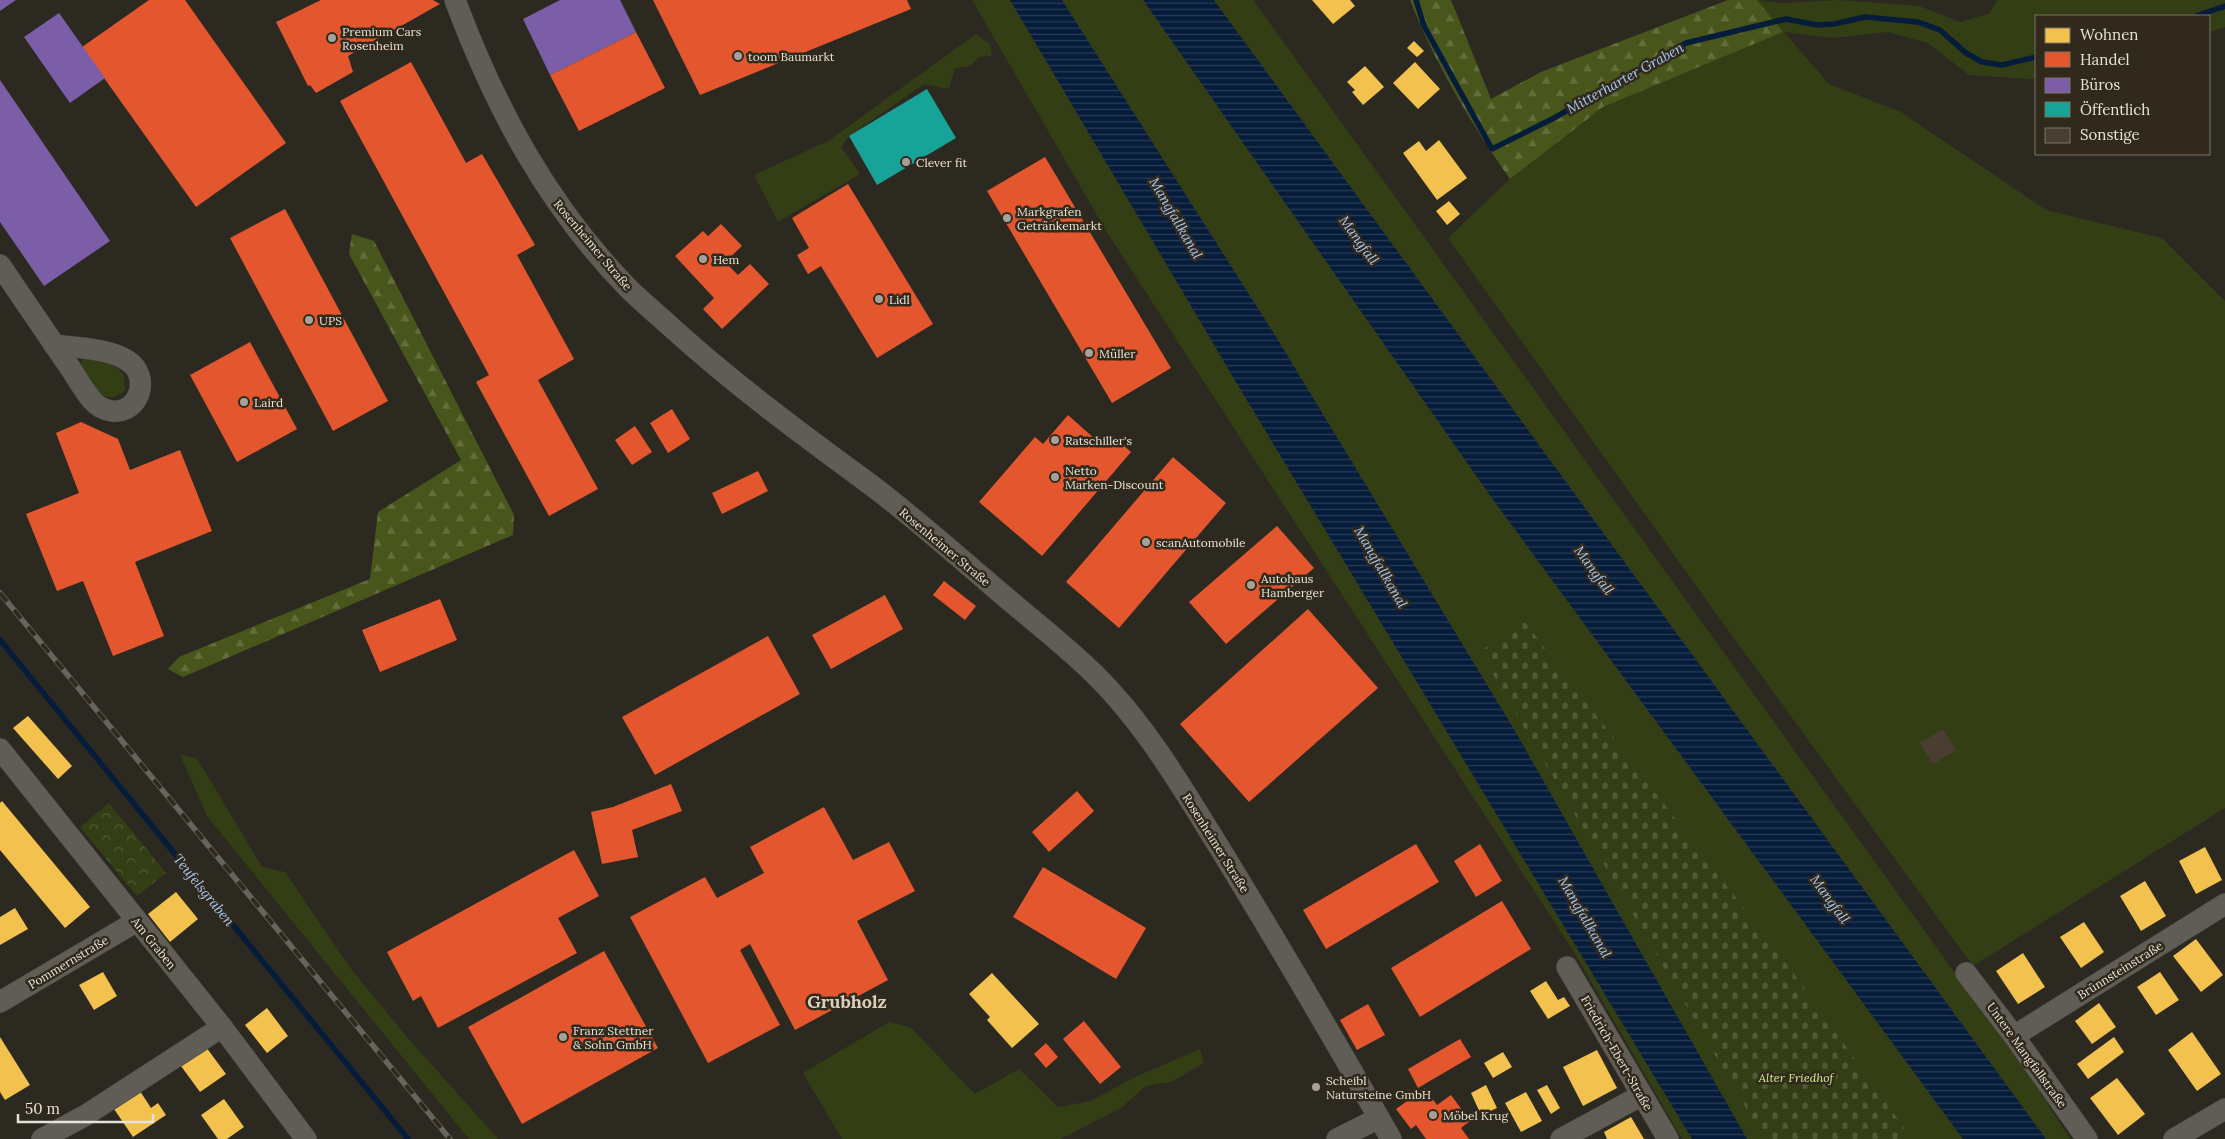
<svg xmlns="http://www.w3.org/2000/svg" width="2225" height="1139" viewBox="0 0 2225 1139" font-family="Lora,serif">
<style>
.grass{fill:#343e15}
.forest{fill:url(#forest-firs)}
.cemetery{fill:url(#cemetery-stones)}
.park{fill:url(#park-crowns)}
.water{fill:url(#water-rules)}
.homes{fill:#f2c14e}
.shops{fill:#e4572e}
.offices{fill:#7b5ea7}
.public{fill:#17a398}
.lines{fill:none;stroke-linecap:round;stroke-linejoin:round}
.stream{stroke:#061c3b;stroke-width:5.5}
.building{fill:#4a3e32}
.minor-casing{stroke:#46443c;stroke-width:22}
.minor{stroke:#605d57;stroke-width:21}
.rail-casing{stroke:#68645d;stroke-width:5.5}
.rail{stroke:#312a1c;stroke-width:4;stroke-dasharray:11;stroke-linecap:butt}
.poi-dot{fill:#a6a199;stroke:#312a1c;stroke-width:2}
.labels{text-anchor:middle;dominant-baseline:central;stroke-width:5;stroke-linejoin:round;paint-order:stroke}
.poi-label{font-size:12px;fill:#e7e2d9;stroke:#312a1c;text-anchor:start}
.street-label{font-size:12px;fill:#e7e2d9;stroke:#312a1c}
.park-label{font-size:12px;font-style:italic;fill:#d2ed8f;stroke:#312a1c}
.water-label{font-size:14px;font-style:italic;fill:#a6c7f5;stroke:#312a1c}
.district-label{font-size:18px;font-weight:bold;fill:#d9d0be;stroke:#312a1c}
</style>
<defs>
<pattern id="forest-firs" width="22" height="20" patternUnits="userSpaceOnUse" patternTransform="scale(1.25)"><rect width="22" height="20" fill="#49561b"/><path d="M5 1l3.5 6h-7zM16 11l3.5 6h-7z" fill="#636e3c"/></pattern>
<pattern id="cemetery-stones" width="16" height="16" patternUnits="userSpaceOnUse" patternTransform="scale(1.25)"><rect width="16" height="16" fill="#343e15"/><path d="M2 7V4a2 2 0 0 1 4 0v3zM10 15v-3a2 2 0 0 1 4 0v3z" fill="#515a36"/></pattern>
<pattern id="park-crowns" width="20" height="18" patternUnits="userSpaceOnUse" patternTransform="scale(1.25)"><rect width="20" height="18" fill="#343e15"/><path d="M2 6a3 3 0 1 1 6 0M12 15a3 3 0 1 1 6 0" fill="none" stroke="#515a36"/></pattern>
<pattern id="water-rules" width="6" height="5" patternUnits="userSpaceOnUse" patternTransform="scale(1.25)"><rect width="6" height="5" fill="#061c3b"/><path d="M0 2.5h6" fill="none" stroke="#2a3d57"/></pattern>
</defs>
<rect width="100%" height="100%" fill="#2c2921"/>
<g class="grass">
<polygon points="972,0 1253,0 1955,973 1967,977 2070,1139 1682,1139 1577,957 1108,234"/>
<polygon points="1757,0 1783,3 1839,0 1919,6 1960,22 1988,14 1998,0 2225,0 2225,27 2209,32 2209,16 2036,16 2036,77 2031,79 1969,75 1928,43 1888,32 1832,38 1784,32 1829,84 1901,112 2046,210 2162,238 2225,301 2225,808 1973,966 1712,608 1448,238 1510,179 1603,107 1783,32"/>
<polygon points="976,34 990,44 992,56 979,57 970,66 955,68 949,89 924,84 849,136 841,147 860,174 778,222 754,175 828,141"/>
<path d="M86,358C101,361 112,363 124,374L125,390C103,411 92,382 81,365L82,360Z"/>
<polygon points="180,755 197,758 262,867 285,872 351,969 407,1037 498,1139 469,1139 207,816"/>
<polygon points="889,1022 910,1027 975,1094 1019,1069 1058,1107 1091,1101 1135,1077 1200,1049 1204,1063 1171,1082 1146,1086 1121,1108 1061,1139 842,1139 803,1073"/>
</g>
<g class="forest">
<path d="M1410,0H1451L1491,99L1541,72L1728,0H1757L1783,32L1603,107L1510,179C1473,127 1433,60 1410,0Z"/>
<polygon points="352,234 374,241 514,515 513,535 183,677 168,669 179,657 370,579 378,512 461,460 349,254"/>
</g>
<polygon class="cemetery" points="1525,622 1798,979 1912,1139 1764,1139 1480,652 1505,632"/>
<polygon class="park" points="109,803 166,873 137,896 80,827"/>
<g class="water">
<polygon points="1010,0 1062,0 1278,340 1515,731 1747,1139 1692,1139 1233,377"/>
<polygon points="1143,0 1214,0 2046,1139 1963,1139 1491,497"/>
</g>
<g class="homes">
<polygon points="1312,0 1350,0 1355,6 1333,24"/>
<polygon points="1414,41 1424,51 1417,57 1407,48"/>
<polygon points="1415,62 1440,89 1418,109 1393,83"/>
<polygon points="1365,66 1384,87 1363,105 1352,92 1355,90 1347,82"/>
<polygon points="1439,140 1467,178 1437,200 1403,153 1419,141 1426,151"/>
<polygon points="1449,201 1460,214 1447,225 1436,211"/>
<polygon points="28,716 72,766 58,779 13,728"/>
<polygon points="2,801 90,907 65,928 0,850 0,803"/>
<polygon points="2205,847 2222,880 2196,894 2179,861"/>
<polygon points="2145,881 2166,916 2141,931 2120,896"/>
<polygon points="176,892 198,919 170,942 148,914"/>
<polygon points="15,908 28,929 0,945 0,917"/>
<polygon points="2084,922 2104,952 2081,968 2060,937"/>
<polygon points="2196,939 2223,975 2201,992 2173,956"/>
<polygon points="2023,953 2045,987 2018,1004 1996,971"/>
<polygon points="103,972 117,996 94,1010 79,985"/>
<polygon points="2160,972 2179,1000 2156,1015 2137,987"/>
<polygon points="992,973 1039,1024 1012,1048 987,1020 990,1017 969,994"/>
<polygon points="1546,981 1558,1000 1564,997 1570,1006 1548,1019 1530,991"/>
<polygon points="2099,1003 2116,1027 2092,1044 2075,1021"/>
<polygon points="267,1008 288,1036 267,1053 245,1025"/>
<polygon points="2192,1032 2221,1074 2197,1091 2168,1050"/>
<polygon points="0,1037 30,1085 5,1100 0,1092"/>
<polygon points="2114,1037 2124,1052 2088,1079 2077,1064"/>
<polygon points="206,1047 226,1074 200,1092 181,1066"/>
<polygon points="1597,1050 1617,1088 1583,1106 1563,1067"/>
<polygon points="1503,1052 1512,1067 1493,1078 1484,1063"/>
<polygon points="2117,1078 2145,1114 2118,1135 2090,1098"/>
<polygon points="1486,1085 1497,1108 1481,1115 1471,1093"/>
<polygon points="1547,1085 1560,1108 1551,1114 1537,1090"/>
<polygon points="140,1091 151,1108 158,1103 166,1115 133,1137 114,1109"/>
<polygon points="1526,1092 1542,1121 1521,1132 1505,1103"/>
<polygon points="224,1099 244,1127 227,1139 218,1139 201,1115"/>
<polygon points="1631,1117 1644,1139 1607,1139 1604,1132"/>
</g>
<g class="shops">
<polygon points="149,0 185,0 286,143 196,207 82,47"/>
<polygon points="321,0 433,0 440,4 348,56 353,72 316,93 310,85 308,86 276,22"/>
<polygon points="653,0 907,0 911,9 700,95"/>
<polygon points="636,32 665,88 579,131 550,75"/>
<polygon points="411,62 466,163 482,154 535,245 517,255 574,359 538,380 598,489 549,516 476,382 489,375 340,101"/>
<polygon points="1045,157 1171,368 1112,403 987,191"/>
<polygon points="848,184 933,324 877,358 821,266 808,274 797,255 809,248 792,218"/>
<polygon points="285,209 388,401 333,431 230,238"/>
<polygon points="721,224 742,246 725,262 738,275 750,264 769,284 722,329 703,309 714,298 675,256 703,231 708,236"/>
<polygon points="250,342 297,429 237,462 190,375"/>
<polygon points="672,409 690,439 668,453 650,423"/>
<polygon points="1068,415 1104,447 1113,436 1131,452 1042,556 979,502 1035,437 1043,444"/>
<polygon points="81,422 118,439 130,470 180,450 212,531 135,562 164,636 113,656 83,581 57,591 26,514 79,493 56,433"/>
<polygon points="635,426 652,452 632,465 615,440"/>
<polygon points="1173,457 1226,503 1119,628 1066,582"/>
<polygon points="758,471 768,491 722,514 712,493"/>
<polygon points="1277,526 1314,568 1226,644 1189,602"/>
<polygon points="944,581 976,606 965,620 933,595"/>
<polygon points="885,595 903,629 831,669 812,635"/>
<polygon points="440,599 457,640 380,672 362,630"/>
<polygon points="1308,609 1378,688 1249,802 1180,724"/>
<polygon points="768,636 800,694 655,775 622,717"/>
<polygon points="671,784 682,811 632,830 638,857 602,864 591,812 613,807"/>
<polygon points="1077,791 1094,811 1049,852 1032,832"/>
<polygon points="824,807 853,860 889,842 915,891 857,921 888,980 795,1030 750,944 740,950 780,1025 708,1063 630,917 705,877 717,898 764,873 750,847"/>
<polygon points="1416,844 1439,882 1326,949 1303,910"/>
<polygon points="1480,844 1502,881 1476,897 1454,861"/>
<polygon points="574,850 599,896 558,918 577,953 438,1028 421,996 413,1001 387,952"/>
<polygon points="1043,867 1146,928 1116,979 1013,917"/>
<polygon points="1502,901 1531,949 1420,1017 1391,968"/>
<polygon points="604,951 658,1048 522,1124 468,1027"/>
<polygon points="1368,1004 1385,1035 1357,1050 1340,1020"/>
<polygon points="1084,1021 1121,1067 1100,1084 1063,1039"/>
<polygon points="1460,1039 1471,1057 1418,1088 1408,1069"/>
<polygon points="1046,1043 1058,1057 1046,1068 1034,1054"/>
<polygon points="1425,1088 1437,1105 1451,1095 1470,1121 1461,1128 1469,1139 1426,1139 1416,1125 1411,1129 1396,1109"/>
</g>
<g class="offices">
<polygon points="0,0 16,0 0,11"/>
<polygon points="560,0 620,0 636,32 550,75 523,19"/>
<polygon points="59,13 105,78 70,103 24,37"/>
<polygon points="0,80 110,241 44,286 0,222"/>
</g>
<polygon class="public" points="927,89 956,138 877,185 849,136"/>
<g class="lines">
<g class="stream">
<polyline points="1416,0 1424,26 1492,149 1554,118 1686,43 1786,19 1817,25 1834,24 1865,17 1918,22 1940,30 1966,53 1982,62 2002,65 2036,57"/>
<polyline points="2196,16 2225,6"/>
<polyline points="0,640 408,1139"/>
</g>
</g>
<polygon class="building" points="1943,729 1956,750 1933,764 1920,743"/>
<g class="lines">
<defs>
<g id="minor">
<path d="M455,0C495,107 547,205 628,288C642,302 658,315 672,328C734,384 800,433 867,482C909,513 949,549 989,583C1021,611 1055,637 1086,666C1141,717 1180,784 1219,847C1278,943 1335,1041 1391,1139"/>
<path d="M0,265C21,296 43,328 64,359C74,372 82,389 92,400C97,406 105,410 112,411C140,414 151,376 128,361C109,348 77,348 54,345"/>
<polyline points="0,749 222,1027 306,1139"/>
<polyline points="1567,967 1668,1139"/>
<polyline points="1966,973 2014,1036 2087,1139"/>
<polyline points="0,1002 137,921"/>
<polyline points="2014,1036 2225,904"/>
<polyline points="42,1139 86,1115 222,1027"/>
<polyline points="1337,1139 1379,1118"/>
<polyline points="1561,1139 1642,1095"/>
<polyline points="2174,1139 2225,1109"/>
</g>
</defs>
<use href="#minor" class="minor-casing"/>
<use href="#minor" class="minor"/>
<defs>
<polyline id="rail" points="0,593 450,1139"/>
</defs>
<use href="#rail" class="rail-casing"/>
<use href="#rail" class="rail"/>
</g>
<g class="poi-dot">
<circle cx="332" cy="38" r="5"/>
<circle cx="738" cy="56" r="5"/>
<circle cx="906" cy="162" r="5"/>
<circle cx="1007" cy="218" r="5"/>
<circle cx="703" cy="259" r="5"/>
<circle cx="879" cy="299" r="5"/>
<circle cx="309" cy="320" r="5"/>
<circle cx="1089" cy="353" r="5"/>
<circle cx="244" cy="402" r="5"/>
<circle cx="1055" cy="440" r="5"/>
<circle cx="1055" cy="477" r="5"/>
<circle cx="1146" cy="542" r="5"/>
<circle cx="1251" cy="585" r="5"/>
<circle cx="563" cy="1037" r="5"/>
<circle cx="1316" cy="1087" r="5"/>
<circle cx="1433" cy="1115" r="5"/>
</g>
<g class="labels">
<g class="poi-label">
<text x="342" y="31">Premium Cars<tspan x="342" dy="14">Rosenheim</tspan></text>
<text x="748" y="56">toom Baumarkt</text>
<text x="916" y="162">Clever fit</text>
<text x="1017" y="211">Markgrafen<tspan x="1017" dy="14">Getränkemarkt</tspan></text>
<text x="713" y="259">Hem</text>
<text x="889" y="299">Lidl</text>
<text x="319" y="320">UPS</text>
<text x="1099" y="353">Müller</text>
<text x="254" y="402">Laird</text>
<text x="1065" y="440">Ratschiller's</text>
<text x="1065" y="470">Netto<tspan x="1065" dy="14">Marken-Discount</tspan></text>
<text x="1156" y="542">scanAutomobile</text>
<text x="1261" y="578">Autohaus<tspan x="1261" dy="14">Hamberger</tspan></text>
<text x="573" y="1030">Franz Stettner<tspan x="573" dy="14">&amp; Sohn GmbH</tspan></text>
<text x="1326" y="1080">Scheibl<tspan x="1326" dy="14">Natursteine GmbH</tspan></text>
<text x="1443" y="1115">Möbel Krug</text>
</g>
<g class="street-label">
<text transform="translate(593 245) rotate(50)">Rosenheimer Straße</text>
<text transform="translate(945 547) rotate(40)">Rosenheimer Straße</text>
<text transform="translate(1216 843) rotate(58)">Rosenheimer Straße</text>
<text transform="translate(154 943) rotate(51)">Am Graben</text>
<text transform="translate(68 962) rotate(-31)">Pommernstraße</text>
<text transform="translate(2120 970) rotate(-32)">Brünnsteinstraße</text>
<text transform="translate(1617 1053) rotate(60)">Friedrich-Ebert-Straße</text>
<text transform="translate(2027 1055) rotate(54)">Untere Mangfallstraße</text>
</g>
<g class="park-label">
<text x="1796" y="1077">Alter Friedhof</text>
</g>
<g class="water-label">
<text transform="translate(1625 78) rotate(-29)">Mitterharter Graben</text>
<text transform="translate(1176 218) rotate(60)">Mangfallkanal</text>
<text transform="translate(1359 240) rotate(54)">Mangfall</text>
<text transform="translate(1381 567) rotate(60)">Mangfallkanal</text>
<text transform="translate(1594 570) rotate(54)">Mangfall</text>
<text transform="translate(204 890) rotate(51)">Teufelsgraben</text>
<text transform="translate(1830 899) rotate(54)">Mangfall</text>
<text transform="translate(1585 917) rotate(60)">Mangfallkanal</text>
</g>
<g class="district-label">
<text x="847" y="1001">Grubholz</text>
</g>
</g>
<rect x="2035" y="15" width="175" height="140" fill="#312a1c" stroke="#7a7468"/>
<rect x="2045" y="28" width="25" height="15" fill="#f2c14e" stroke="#7a7468"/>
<text x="2080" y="40" font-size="15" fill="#e7e2d9">Wohnen</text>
<rect x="2045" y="52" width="25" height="15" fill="#e4572e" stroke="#7a7468"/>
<text x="2080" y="65" font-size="15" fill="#e7e2d9">Handel</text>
<rect x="2045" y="78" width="25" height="15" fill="#7b5ea7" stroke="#7a7468"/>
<text x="2080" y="90" font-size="15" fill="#e7e2d9">Büros</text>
<rect x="2045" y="102" width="25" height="15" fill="#17a398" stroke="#7a7468"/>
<text x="2080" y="115" font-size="15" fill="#e7e2d9">Öffentlich</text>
<rect x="2045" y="128" width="25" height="15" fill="#4a3e32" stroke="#7a7468"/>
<text x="2080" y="140" font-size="15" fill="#e7e2d9">Sonstige</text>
<path d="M18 1114v8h135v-8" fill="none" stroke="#e7e2d9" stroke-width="2.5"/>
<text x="25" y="1114" font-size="15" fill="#e7e2d9" stroke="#312a1c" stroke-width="4" paint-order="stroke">50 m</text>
</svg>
